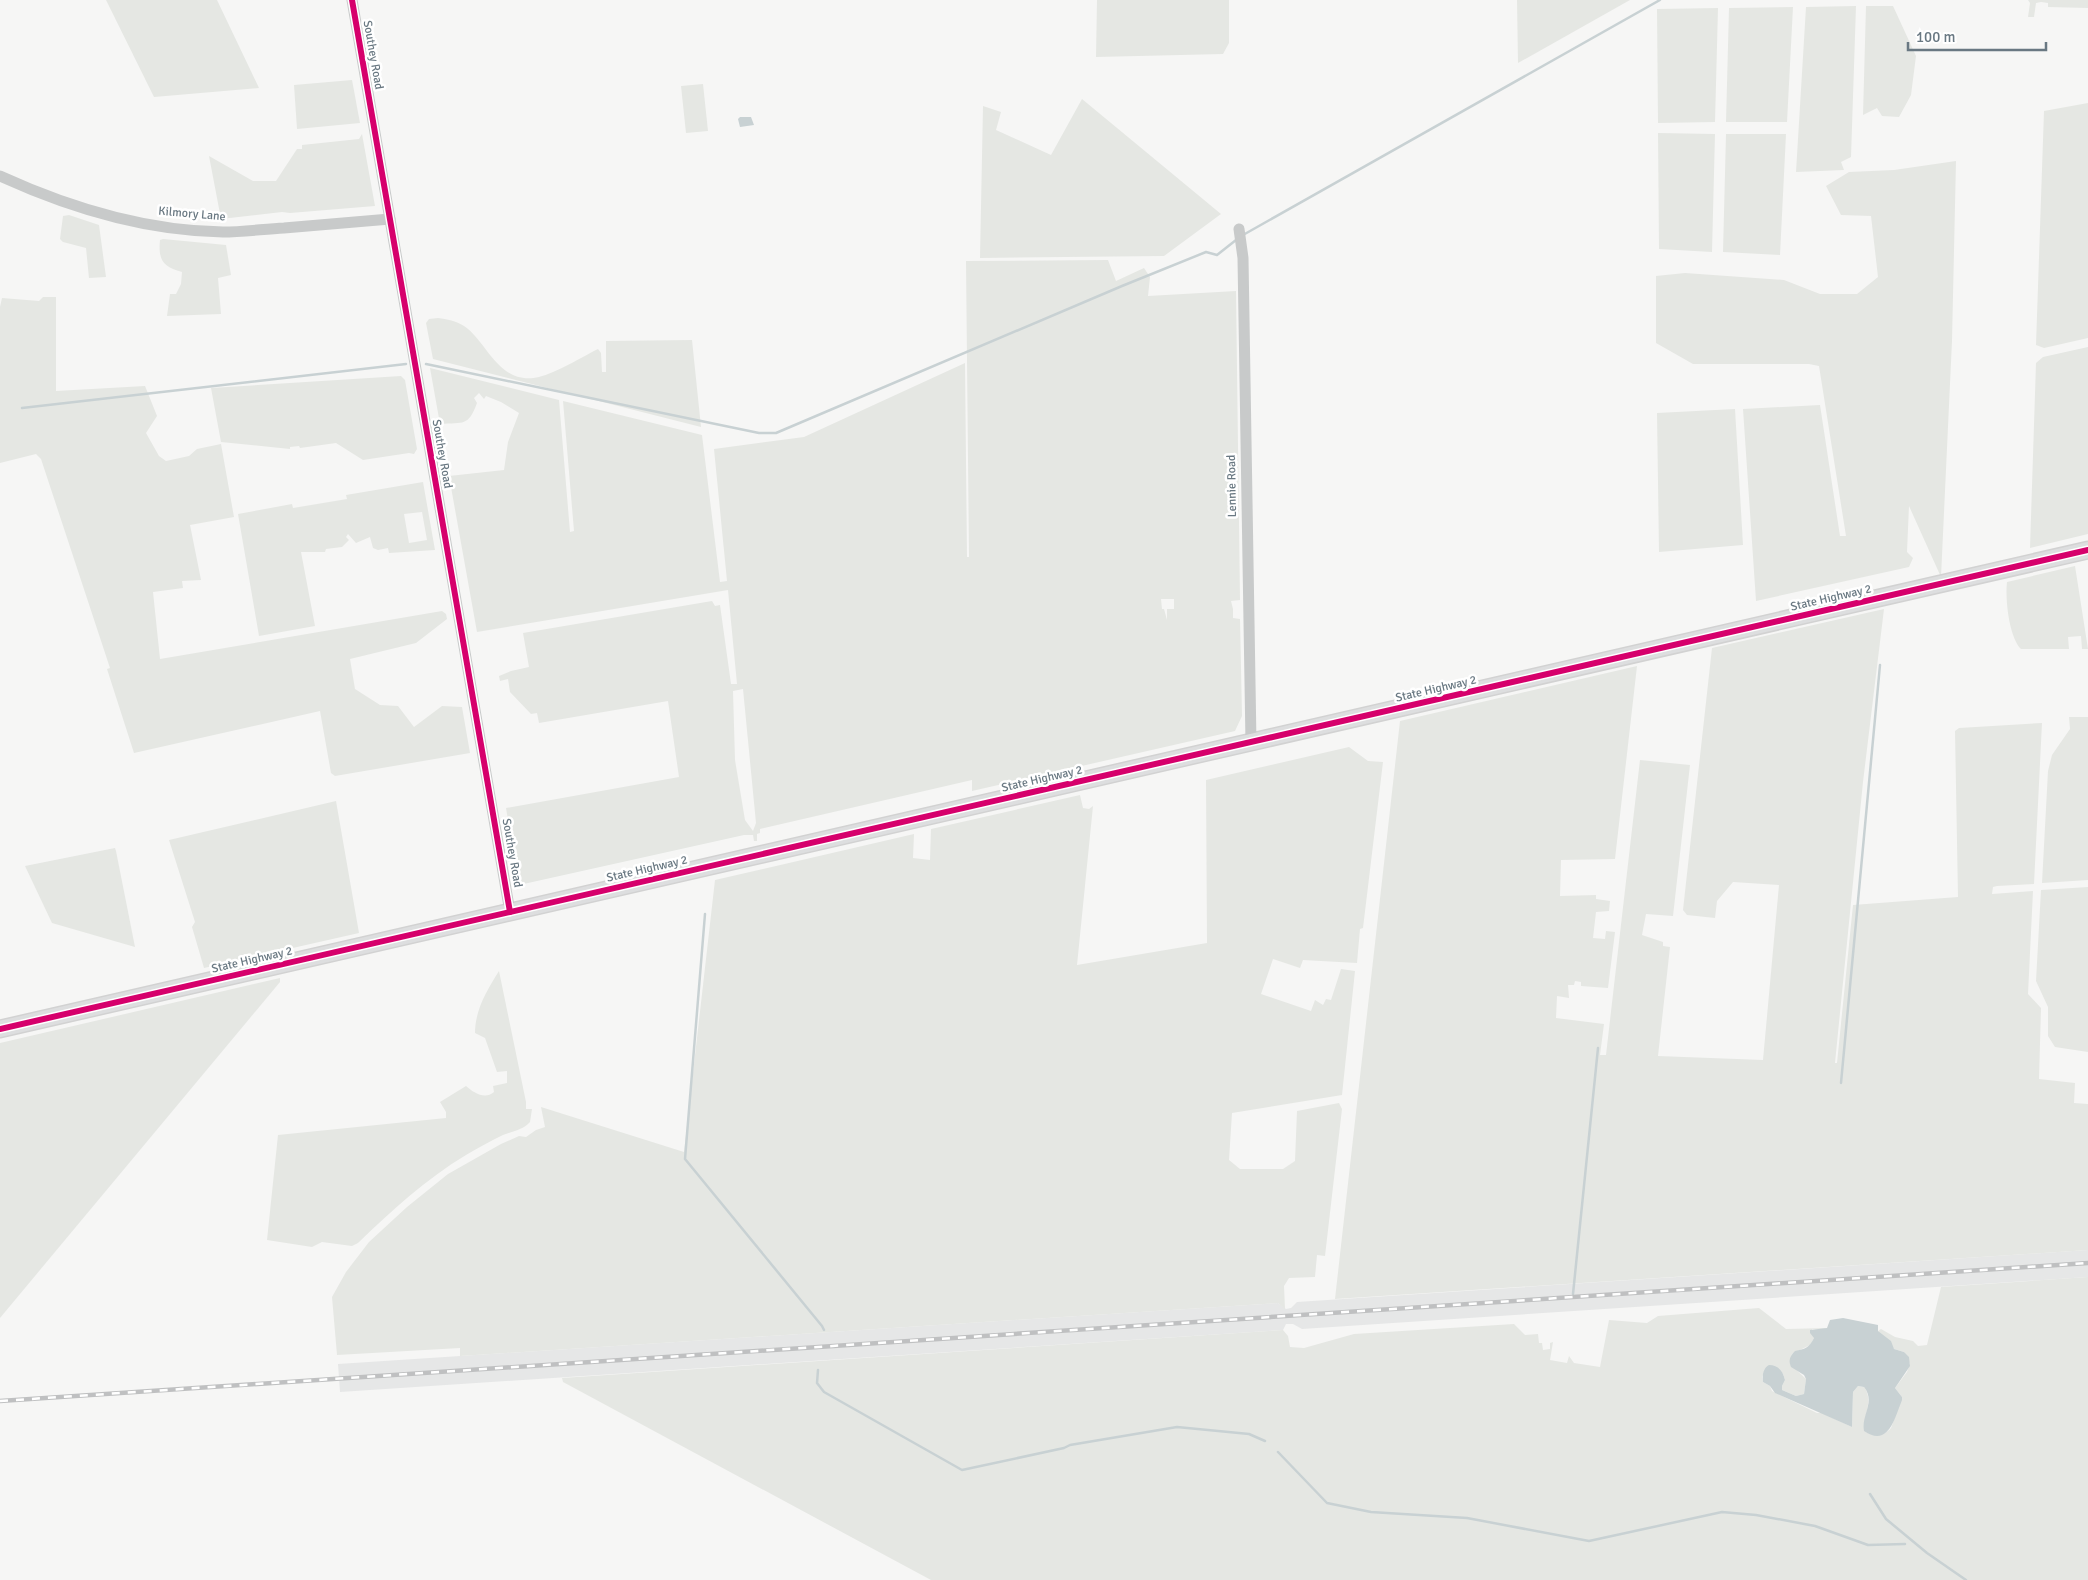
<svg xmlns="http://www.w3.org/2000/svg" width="2088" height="1580" viewBox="0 0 2088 1580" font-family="Signika,sans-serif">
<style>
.built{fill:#e6e7e7}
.green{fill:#e5e7e3;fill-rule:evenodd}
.water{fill:#c8d1d3}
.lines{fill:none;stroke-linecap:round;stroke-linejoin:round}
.stream{stroke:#c8d1d3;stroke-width:2.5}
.highway-casing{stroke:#d2d2d2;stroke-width:19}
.minor{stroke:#c8caca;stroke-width:11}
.highway{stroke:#dddedf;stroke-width:16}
.rail-casing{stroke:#bfc0c1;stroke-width:4.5}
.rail{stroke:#fff;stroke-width:2.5;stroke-dasharray:8;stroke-linecap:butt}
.cycleway-casing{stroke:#fff;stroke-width:9}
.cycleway{stroke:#d6006c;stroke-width:6}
.labels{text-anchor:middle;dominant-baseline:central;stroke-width:5;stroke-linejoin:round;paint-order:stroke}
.street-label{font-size:12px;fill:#697882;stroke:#fff}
</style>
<rect width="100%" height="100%" fill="#f6f6f5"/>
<polygon class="built" points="2088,1250 2088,1277 1302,1329 1293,1324 1286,1324 1283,1330 340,1392 338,1364 1278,1303 1286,1309 1291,1308 1297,1302"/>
<g class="green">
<polygon points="106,0 217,0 259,88 154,97"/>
<polygon points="1097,0 1229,0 1229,43 1223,54 1096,57"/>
<polygon points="1517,0 1630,0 1518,63"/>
<polygon points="2028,0 2088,0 2088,8 2048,7 2048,3 2041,2 2036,3 2034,17 2028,17 2030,3"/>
<polygon points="1856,6 1851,157 1841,162 1844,170 1796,172 1806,7"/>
<polygon points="1866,6 1893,6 1916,56 1911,95 1899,117 1882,116 1877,108 1863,115"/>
<polygon points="1793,7 1787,122 1726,122 1729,8"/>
<polygon points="1718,8 1715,122 1658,123 1657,9"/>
<polygon points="352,80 360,123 297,129 294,85"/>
<polygon points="703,84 708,131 686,133 681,86"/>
<polygon points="1082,99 1221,214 1164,256 980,258 983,106 1001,112 996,130 1051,155"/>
<polygon points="2088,103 2088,338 2044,348 2036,345 2044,111"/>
<polygon points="1658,133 1715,134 1712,252 1659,249"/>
<polygon points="362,134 375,206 290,213 282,212 221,219 209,156 253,181 276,181 297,149 302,149 302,145 359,139"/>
<polygon points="1726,134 1786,134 1780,255 1723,252"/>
<polygon points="1956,161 1952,341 1941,577 1909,506 1907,552 1913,558 1909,567 1756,601 1743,409 1820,405 1840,536 1846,536 1819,366 1809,364 1693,364 1656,343 1656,276 1685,273 1784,280 1820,294 1857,294 1878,277 1871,216 1841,215 1826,186 1849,172 1894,170"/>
<polygon points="69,215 99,225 106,277 89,278 86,248 63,242 60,239 63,216"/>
<path d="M163,239L226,245L231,275L218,278L221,314L167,316L170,294H176L181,284L182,272C163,267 158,260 160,240Z"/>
<path d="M1108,260L1116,281L1144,268L1150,277L1148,296L1236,291L1240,600L1231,601L1233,609V618L1240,619L1242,716L1235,731L972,791V780L760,829V833L757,834V841H754L753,835H744L519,885L506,808L679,777L668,701L539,723L537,713L531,714L510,692L508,679L500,681L499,676L511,671L529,667L523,633L712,601L715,606L720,605L731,684H737L728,590L477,632L449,476L504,470L508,442L519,413L501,402L486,396L484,399L479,393L474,398L477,403C468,427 464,422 440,424L430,368L559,400L570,532L574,531L563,401L702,435L720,582L727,581L714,449L804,437L965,363L967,557H969L966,261ZM1161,599H1174V609H1167V620L1164,609H1162ZM743,689L756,823L753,831L745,820L735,760L733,691Z"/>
<polygon points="43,297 56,297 56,391 145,386 157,416 146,433 159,456 166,461 189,456 197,449 221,444 234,517 190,525 201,580 182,581 183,588 153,592 160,659 442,611 446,614 447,619 416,643 350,659 355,689 380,705 398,706 414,727 442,706 462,707 470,753 335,776 331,773 320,711 134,753 107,669 110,668 41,459 36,454 0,463 0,307 2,298 39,301"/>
<path d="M438,318C447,319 456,321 464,326C488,342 498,386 539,377C556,373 582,357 598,349L601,353L602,372H606V341L692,340L701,427L433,359L426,323L429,319Z"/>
<polygon points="2088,347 2088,534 2030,548 2036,363 2043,357"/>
<polygon points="401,376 405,380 417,449 414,454 409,453 363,460 336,443 300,448 299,446 290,447 290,449 221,442 211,388"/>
<polygon points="1735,409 1743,545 1659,552 1657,413"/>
<path d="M423,482L435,550L389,553L388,548L378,550L373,548L370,537L356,543L348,534L346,537L349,540L342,547L326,549L325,552H301L315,626L259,636L238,514L292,504L293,508L347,499L346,495ZM422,512L427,540L409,543L404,514Z"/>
<path d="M2075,566L2088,649H2082L2081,636L2068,637L2069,649H2021C2009,637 2005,599 2007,582Z"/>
<polygon points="1884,609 1863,782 1835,1063 1837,1063 1853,905 1958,897 1955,731 1959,728 2042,723 2034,884 1997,886 1993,887 1992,894 2033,891 2028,994 2041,1008 2039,1079 2075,1083 2074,1103 2088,1104 2088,1250 1335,1299 1400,721 1637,666 1615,859 1561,860 1560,896 1596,895 1596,899 1610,901 1609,911 1596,912 1593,938 1605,939 1606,931 1615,932 1608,988 1581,986 1581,982 1575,981 1574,985 1568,985 1569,998 1557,996 1556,1018 1604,1024 1600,1055 1606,1055 1640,760 1690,765 1673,916 1646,914 1642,935 1663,942 1663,946 1670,947 1658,1056 1763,1060 1779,885 1733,882 1717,901 1715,918 1687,915 1683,910 1712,648"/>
<polygon points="2069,717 2088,717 2088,880 2042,883 2048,771 2052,755 2070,729"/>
<polygon points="1349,747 1368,761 1383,762 1363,928 1360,929 1357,963 1303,960 1300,968 1273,959 1261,994 1311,1011 1315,1000 1323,1005 1326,999 1331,1000 1341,969 1355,971 1342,1095 1232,1113 1229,1160 1240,1169 1283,1169 1295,1161 1297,1111 1339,1103 1342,1109 1325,1256 1317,1255 1315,1277 1289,1278 1284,1286 1285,1309 1278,1303 460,1356 460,1348 337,1355 332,1297 346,1272 369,1242 407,1207 448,1174 501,1144 519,1136 526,1137 536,1130 545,1127 541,1107 684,1152 715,880 914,834 913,858 930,860 931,829 1080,795 1083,808 1089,809 1093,806 1077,965 1207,943 1206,780"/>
<polygon points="336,801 359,933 204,968 192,927 195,922 169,840"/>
<polygon points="115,848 116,851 135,947 52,923 25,866"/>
<polygon points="2088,887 2088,1052 2055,1047 2048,1036 2048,1007 2036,981 2041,890"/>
<path d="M499,971L526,1102V1109H532L530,1122C523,1130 513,1131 503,1135C490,1141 478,1148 466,1155C426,1179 391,1211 358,1243L352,1246L322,1242L312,1247L267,1240L278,1135L446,1118V1112L440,1102L466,1086C474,1093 485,1100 494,1092L493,1086L507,1083V1071L497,1072L485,1038L475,1033C475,1010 487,990 499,971Z"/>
<polygon points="280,978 280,982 0,1318 0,1043"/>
<path d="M2088,1277V1580H931L563,1382L562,1378L1283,1330L1288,1336L1290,1347L1304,1348L1354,1334L1514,1324L1525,1335L1538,1334L1539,1343H1542L1543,1350L1550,1349V1343L1553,1342L1550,1360L1567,1363L1569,1356L1574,1363L1600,1367L1609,1320L1647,1323L1658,1316L1759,1308L1786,1329L1827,1328L1822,1330L1812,1329L1814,1338L1810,1345L1792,1354L1790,1364L1806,1379L1804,1394L1796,1396L1782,1390V1386L1785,1380C1783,1371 1780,1371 1774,1366L1765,1369L1762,1377L1763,1382L1770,1386L1772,1391L1817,1413H1822L1852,1427L1853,1392L1858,1386L1864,1387C1875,1402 1861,1416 1866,1432C1875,1437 1884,1436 1891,1428L1902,1397L1895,1388L1907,1372L1910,1364L1904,1352L1894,1349L1878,1331L1881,1329L1895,1337L1913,1341L1918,1346L1927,1345L1941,1287Z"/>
</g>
<g class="water">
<polygon points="740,117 751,117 754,125 740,127 738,119"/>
<path d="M1843,1318L1878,1325V1331L1891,1341L1894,1349L1904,1352L1909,1357L1910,1366L1895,1388L1902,1397V1400C1895,1417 1889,1448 1864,1431C1861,1415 1876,1402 1864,1387L1858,1386L1853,1392L1852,1427L1775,1393L1770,1386L1763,1382C1762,1376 1763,1368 1769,1365C1778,1365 1783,1371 1785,1380L1782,1386V1390L1796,1396L1804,1394L1806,1379L1804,1375L1791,1367C1788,1360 1790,1356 1795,1351C1805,1349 1809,1348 1814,1338L1810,1333V1330L1827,1328L1830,1320Z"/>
</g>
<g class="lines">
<g class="stream">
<polyline points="1243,235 1660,0"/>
<polyline points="426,364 759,433 776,433 1122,286 1206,252 1217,255 1236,240"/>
<polyline points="22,408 406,364"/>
<polyline points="705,914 685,1159 822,1326 824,1330"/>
<polyline points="1841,1083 1880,665"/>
<polyline points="1573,1294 1598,1048"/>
<polyline points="818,1370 817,1383 824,1392 962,1470 1064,1448 1070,1445 1177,1427 1249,1434 1265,1441"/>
<polyline points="1278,1452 1327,1503 1371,1512 1467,1518 1589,1541 1722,1512 1756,1515 1815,1526 1868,1545 1905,1544"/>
<polyline points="1870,1494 1886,1519 1927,1553 1966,1580"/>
</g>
<defs>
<polyline id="highway" points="0,1029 2088,550"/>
</defs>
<use href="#highway" class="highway-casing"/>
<g class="minor">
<polyline points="352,0 510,912"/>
<path d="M0,176C70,208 146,231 223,232C243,232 264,229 284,228C319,225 354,222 390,219"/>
<polyline points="1239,229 1243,258 1251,743"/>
</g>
<use href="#highway" class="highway"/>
<defs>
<polyline id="rail" points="0,1401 2088,1263"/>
</defs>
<use href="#rail" class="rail-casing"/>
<use href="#rail" class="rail"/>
<defs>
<g id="cycleway">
<polyline points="352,0 510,912"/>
<polyline points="0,1029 2088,550"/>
</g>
</defs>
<use href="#cycleway" class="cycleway-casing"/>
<use href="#cycleway" class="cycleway"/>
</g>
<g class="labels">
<g class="street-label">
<text transform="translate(373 55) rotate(80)">Southey Road</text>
<text transform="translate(192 214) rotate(5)">Kilmory Lane</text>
<text transform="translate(442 454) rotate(80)">Southey Road</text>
<text transform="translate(1232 486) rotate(-91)">Lennie Road</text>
<text transform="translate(1831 598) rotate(-13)">State Highway 2</text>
<text transform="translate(1436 689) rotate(-13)">State Highway 2</text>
<text transform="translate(1042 779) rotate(-13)">State Highway 2</text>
<text transform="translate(512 853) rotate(80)">Southey Road</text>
<text transform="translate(647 869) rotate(-13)">State Highway 2</text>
<text transform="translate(252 960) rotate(-13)">State Highway 2</text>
</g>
</g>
<path d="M1908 42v8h138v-8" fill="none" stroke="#697882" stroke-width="2.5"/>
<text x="1916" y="42" font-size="15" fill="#697882" stroke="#ffffff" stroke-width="4" paint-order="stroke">100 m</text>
</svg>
